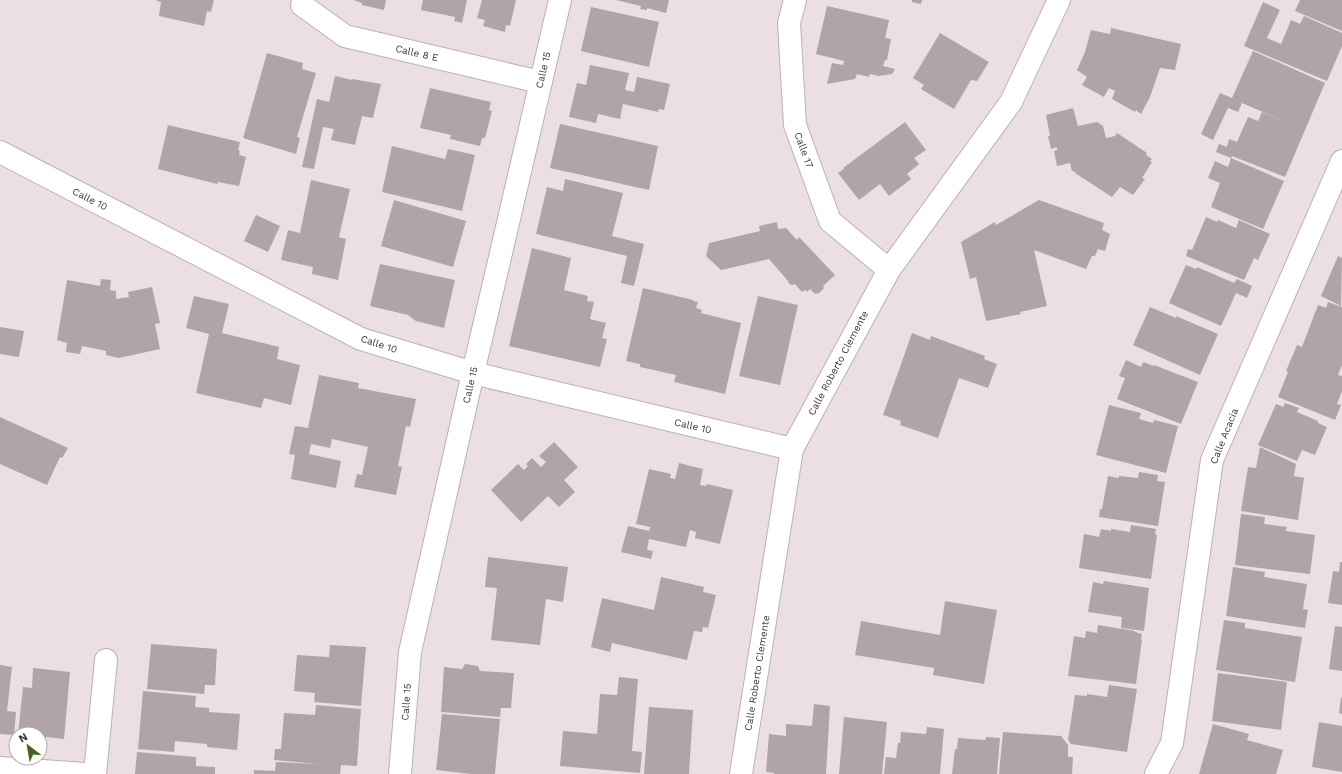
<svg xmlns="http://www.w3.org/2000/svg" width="1342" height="774" viewBox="0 0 1342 774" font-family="'Work Sans',sans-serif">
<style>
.building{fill:#b0a4aa}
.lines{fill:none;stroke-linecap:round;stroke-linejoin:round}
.minor-casing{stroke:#bcb0b6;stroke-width:24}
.minor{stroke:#fff;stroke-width:22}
.labels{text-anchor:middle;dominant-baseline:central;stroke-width:3.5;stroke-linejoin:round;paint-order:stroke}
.street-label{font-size:10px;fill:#3a3538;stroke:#fff}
</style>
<rect width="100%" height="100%" fill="#ebdee5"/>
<g class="building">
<polygon points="157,0 214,0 211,12 207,11 204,26 159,16 161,2 157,1"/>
<polygon points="353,0 386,0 384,10 362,5 362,3"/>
<polygon points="423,0 467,0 462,23 454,21 455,17 421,10"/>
<polygon points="482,0 516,0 510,26 506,25 505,32 483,26 485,20 477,18"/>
<polygon points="616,0 669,0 666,13 647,8 647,10 640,9 641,6"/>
<polygon points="912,0 922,0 921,4 912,2"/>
<polygon points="1300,0 1342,0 1342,31 1295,11"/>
<polygon points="1263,2 1280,10 1267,38 1281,44 1291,20 1300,24 1304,16 1342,33 1342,46 1327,81 1244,46"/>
<polygon points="827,6 889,20 885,38 891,39 887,60 885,60 883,66 895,69 892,74 878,76 870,74 869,77 857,74 855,79 827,84 832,63 843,65 844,61 816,54"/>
<polygon points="591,7 659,22 649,67 581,51"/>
<polygon points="1111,28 1181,44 1175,70 1160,68 1150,97 1141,114 1136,110 1135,112 1112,99 1115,91 1109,88 1104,97 1082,85 1087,77 1077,70 1085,52 1091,30 1110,34"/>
<polygon points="940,33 989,62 977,81 971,80 954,109 921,89 924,85 913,78"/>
<polygon points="1253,51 1325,83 1285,177 1232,156 1231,158 1216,152 1219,144 1227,147 1229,139 1237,142 1248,117 1258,121 1262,112 1293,125 1242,103 1238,112 1228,108 1213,140 1201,134 1220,93 1232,98"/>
<polygon points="267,53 303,63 302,69 316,73 297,137 300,138 296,154 243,138"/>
<polygon points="590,65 629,73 625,90 634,92 637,77 670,84 664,110 659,109 658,112 623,104 620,119 598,114 596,123 569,117 577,83 586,85"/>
<polygon points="335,76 352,80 352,79 381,84 373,118 362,116 355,145 331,140 334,129 323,127 314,169 302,167 317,99 329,102"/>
<polygon points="430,88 491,102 489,110 492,111 485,138 482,138 480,146 450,139 451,135 420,128"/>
<polygon points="1073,108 1078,126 1097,122 1103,126 1106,138 1115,136 1117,133 1147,153 1146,155 1152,159 1150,161 1152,162 1142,178 1145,179 1133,195 1120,187 1112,197 1075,173 1074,171 1072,171 1070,163 1057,166 1054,151 1057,150 1057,147 1051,149 1048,136 1050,136 1046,115"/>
<polygon points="905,122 926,150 914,158 919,164 907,174 911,179 889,196 880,184 859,200 838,173 844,169 843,168"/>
<polygon points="560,124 658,146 649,190 550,168"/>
<polygon points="168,125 240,142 238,150 240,151 239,155 246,157 239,186 218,182 217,184 158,169"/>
<polygon points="392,146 445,159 448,149 475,155 462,211 382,192"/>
<polygon points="1231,158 1284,181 1263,229 1211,207 1220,183 1208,178 1215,161 1228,167"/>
<polygon points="565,179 623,193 612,236 644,244 634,286 621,283 627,256 536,234 547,187 563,191"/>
<polygon points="311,180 350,189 339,237 346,239 338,280 312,274 313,267 281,260 288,230 300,233"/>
<polygon points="394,200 466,221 453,267 381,246"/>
<polygon points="1039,200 1104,223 1102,230 1110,234 1105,251 1098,249 1095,256 1092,256 1086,269 1034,250 1047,306 1020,312 1021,314 986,321 976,277 970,279 961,242 995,222 996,225"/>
<polygon points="256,215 280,226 268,252 244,241"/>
<polygon points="1206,217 1217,222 1218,220 1236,228 1239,220 1270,234 1258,260 1254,258 1244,280 1186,256 1188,249 1192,250"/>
<polygon points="777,222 778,229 786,228 797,240 799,237 835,275 823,286 824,288 818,294 816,293 815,294 810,289 807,292 805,290 802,292 795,284 792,285 789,284 788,281 769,259 721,270 706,256 709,243 760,231 759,226"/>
<polygon points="532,248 571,258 564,290 588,296 587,301 594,302 590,319 606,323 602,338 607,339 600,367 509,346"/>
<polygon points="1338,256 1342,258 1341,306 1321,296"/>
<polygon points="380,264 455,280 444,328 416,321 408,315 370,306"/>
<polygon points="1186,265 1196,269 1197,267 1234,283 1237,279 1252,286 1247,298 1236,293 1221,326 1169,303"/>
<polygon points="101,279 111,280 110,290 116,291 116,299 129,297 128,292 152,287 160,323 155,324 160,349 119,358 106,355 106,351 82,346 80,354 66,352 67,343 57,340 67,280 100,286"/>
<polygon points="643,288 693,300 693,301 698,302 696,308 702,310 701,313 741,323 725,394 674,382 676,375 640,367 640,364 626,361"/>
<polygon points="194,296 229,304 222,333 279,347 277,359 300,365 291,405 264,398 261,408 196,393 209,334 186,328"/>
<polygon points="758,296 798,305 780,385 739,376"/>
<polygon points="1328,302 1342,307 1342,365 1338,375 1342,376 1342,391 1337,404 1341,405 1335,420 1278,397 1288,372 1286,371 1297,345 1302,347 1318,305 1326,308"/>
<polygon points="1150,307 1176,318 1176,316 1218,334 1200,375 1133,345"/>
<polygon points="0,327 24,331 19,357 0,354"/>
<polygon points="912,333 930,340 931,336 985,356 984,359 997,364 988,388 959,378 938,438 900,425 901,421 883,415"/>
<polygon points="1126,360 1141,367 1143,362 1154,366 1154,365 1198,382 1181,424 1117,399 1125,378 1119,376"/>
<polygon points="319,375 359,383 358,388 416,399 410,427 406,426 398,466 402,467 396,495 354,487 357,474 362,475 368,447 332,439 330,448 311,444 309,454 341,461 336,488 291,479 295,455 289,454 295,426 308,428"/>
<polygon points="1285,403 1299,408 1297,412 1318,421 1318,423 1327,427 1315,455 1302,450 1297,461 1258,445 1276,404 1283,407"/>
<polygon points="1109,405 1141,413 1139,419 1153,423 1154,420 1178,426 1166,473 1096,455"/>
<polygon points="0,417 68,448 62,458 60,457 47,485 0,464"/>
<polygon points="554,442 578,467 564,480 575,492 559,507 548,496 521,522 491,490 518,464 524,470 528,466 526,464 532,458 541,467 546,462 539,456"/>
<polygon points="1260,447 1296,464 1294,476 1304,478 1298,520 1241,511 1248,467 1256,468"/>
<polygon points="679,463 703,469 700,485 706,486 707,484 733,490 720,544 695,538 696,532 690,530 686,547 649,539 647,550 653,551 651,559 621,552 628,526 649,531 650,527 636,524 649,469 671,474 670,478 675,479"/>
<polygon points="1139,472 1158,475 1157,481 1165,482 1158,526 1099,517 1100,509 1102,509 1108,476 1119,478 1119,476 1138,478"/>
<polygon points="1241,514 1265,517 1264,524 1287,527 1286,531 1315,535 1310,574 1235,565"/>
<polygon points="1131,525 1156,529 1155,534 1157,535 1151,579 1079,568 1084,534 1099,537 1101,529 1111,531 1111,529 1130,532"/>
<polygon points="488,557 568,567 563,602 546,599 540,645 491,640 497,588 485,587"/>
<polygon points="1340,562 1342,562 1342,605 1328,603 1333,571 1339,572"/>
<polygon points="1233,567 1265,572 1264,577 1307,584 1303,609 1308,610 1305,628 1226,616"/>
<polygon points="661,577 704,587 703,592 716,595 708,628 703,627 702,632 694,631 687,660 612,643 610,652 591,647 602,598 654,610"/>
<polygon points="1104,581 1149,588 1144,631 1121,628 1122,617 1088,612 1093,582 1103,584"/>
<polygon points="945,601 997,610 984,684 933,675 934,668 855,655 861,621 940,635"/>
<polygon points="1224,620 1245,623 1245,628 1302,637 1295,682 1216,670"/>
<polygon points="1098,625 1135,631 1135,632 1142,634 1141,640 1142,640 1136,684 1068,676 1074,636 1085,638 1086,631 1097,633"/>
<polygon points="1335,626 1342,627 1342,671 1329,669"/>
<polygon points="151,644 217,649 215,685 205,685 204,694 147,689"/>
<polygon points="330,645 366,647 361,706 314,702 315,693 294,691 297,655 329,657"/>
<polygon points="465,664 478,666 480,671 514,673 511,708 501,708 500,717 441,712 444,667 462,669"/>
<polygon points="0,665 12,667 7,711 16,712 14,735 0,734"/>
<polygon points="33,668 70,672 64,739 46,737 45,744 40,743 40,734 18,734 23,687 32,688"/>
<polygon points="1218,673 1287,682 1281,730 1212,721"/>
<polygon points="619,677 638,679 632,751 642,752 640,773 560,766 563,731 597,734 600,694 617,695"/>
<polygon points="1109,685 1137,689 1127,752 1071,744 1068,740 1075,695 1087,696 1087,694 1107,697"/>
<polygon points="143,691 196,696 195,707 209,708 209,712 240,714 237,750 207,747 207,744 175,741 174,752 138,749"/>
<polygon points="1341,697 1342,698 1342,714 1339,713"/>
<polygon points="814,704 830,706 826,774 774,774 774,773 766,772 769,734 786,736 786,724 812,726"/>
<polygon points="316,705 361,709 357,766 341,765 340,774 254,774 254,770 275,771 276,762 319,764 274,760 275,749 281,749 284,713 315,715"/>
<polygon points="649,707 693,710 689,774 644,774"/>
<polygon points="442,714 500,719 495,774 471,774 436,770"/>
<polygon points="844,717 887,722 882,774 839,774"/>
<polygon points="1319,722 1342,726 1342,772 1312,767"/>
<polygon points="1213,724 1249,734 1247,740 1283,750 1276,774 1199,774"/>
<polygon points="927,727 944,729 940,774 884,774 886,757 896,758 898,743 900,743 901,732 926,734"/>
<polygon points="1003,732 1061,736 1068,745 1068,757 1073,757 1072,774 999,774"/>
<polygon points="986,737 1000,738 997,774 952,774 955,749 957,749 958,738 985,740"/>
<polygon points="137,752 196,757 196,766 215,767 215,774 135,774"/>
</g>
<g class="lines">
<defs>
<g id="minor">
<polyline points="795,0 789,23 795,125 830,221 889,270"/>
<polyline points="302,5 345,36 540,82"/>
<polyline points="0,152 361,339 473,373 792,449"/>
<polyline points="0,768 85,774"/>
<polyline points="95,774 106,660"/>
<polyline points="400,774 410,652 473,373 560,0"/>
<polyline points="741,774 792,449 889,270 1011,102 1059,0"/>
<polyline points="1156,774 1172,743 1212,460 1342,161"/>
</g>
</defs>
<use href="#minor" class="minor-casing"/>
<use href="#minor" class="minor"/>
</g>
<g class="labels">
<g class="street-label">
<text transform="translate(417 53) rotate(13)">Calle 8 E</text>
<text transform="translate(543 70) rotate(-77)">Calle 15</text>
<text transform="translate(804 150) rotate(70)">Calle 17</text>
<text transform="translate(90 199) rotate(27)">Calle 10</text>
<text transform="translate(379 344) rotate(18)">Calle 10</text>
<text transform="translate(838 363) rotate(-62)">Calle Roberto Clemente</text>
<text transform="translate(470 385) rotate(-77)">Calle 15</text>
<text transform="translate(693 426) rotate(13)">Calle 10</text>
<text transform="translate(1224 436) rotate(-68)">Calle Acacia</text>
<text transform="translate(757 673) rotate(-81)">Calle Roberto Clemente</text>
<text transform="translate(406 702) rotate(-86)">Calle 15</text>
</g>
</g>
<g transform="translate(28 746) rotate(329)"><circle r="19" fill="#ffffff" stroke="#b0aeaf"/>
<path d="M0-3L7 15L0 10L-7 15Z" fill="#41661f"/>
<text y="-6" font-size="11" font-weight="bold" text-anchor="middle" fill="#3a3538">N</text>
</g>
</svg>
